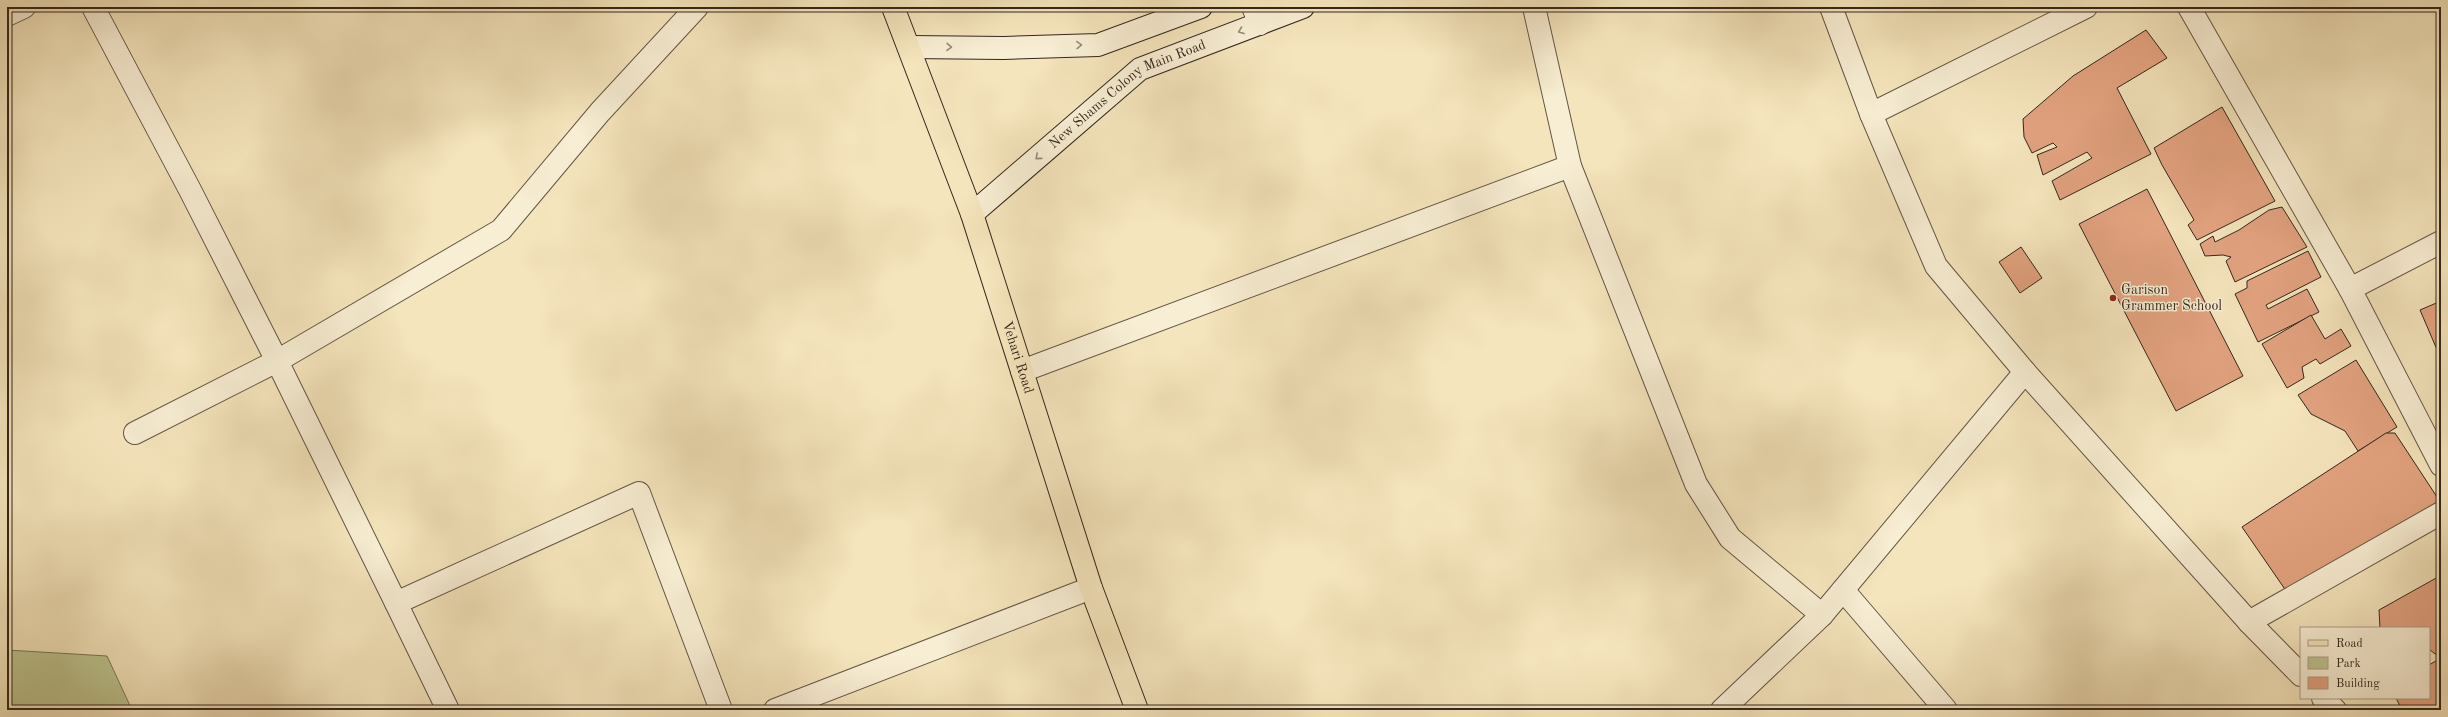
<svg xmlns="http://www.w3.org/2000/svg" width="2448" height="717" viewBox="0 0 2448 717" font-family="'Old Standard TT',serif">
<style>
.green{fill:#bdc48f;stroke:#787656}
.building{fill:#e3a380;stroke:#34271d}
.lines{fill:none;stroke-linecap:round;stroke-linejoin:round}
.street-casing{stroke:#645645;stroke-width:24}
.secondary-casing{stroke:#34271d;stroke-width:24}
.primary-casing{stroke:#34271d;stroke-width:24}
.street{stroke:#f8eed3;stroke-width:22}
.secondary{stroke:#f8eed3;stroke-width:22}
.primary{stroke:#f5e5bc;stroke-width:22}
.oneway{stroke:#968a78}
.poi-dot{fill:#8f2418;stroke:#f8eed3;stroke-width:1.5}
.labels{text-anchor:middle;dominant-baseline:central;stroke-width:3;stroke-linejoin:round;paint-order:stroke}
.street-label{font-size:14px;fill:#34271d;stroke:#f8eed3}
.poi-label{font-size:14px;fill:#34271d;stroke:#f8eed3;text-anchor:start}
</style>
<rect width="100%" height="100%" fill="#f5e5bc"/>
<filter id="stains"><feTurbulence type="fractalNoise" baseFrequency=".005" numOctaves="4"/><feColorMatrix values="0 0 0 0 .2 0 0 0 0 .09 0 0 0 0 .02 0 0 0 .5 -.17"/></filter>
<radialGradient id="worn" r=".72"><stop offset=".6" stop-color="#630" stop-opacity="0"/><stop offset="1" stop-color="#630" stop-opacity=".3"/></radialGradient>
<polygon class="green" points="7,650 107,656 132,710 7,710"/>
<g class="building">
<polygon points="2146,30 2167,58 2117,88 2151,154 2060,200 2052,181 2092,158 2087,152 2043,175 2037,155 2057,147 2053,143 2032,153 2024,137 2023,119 2073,76"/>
<polygon points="2222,107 2275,201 2197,240 2188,225 2194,220 2162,165 2154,148"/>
<polygon points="2147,189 2243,376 2176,411 2079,224"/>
<polygon points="2282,207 2307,247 2235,282 2226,261 2231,257 2223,255 2205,256 2200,244 2213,236 2215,242 2239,230 2269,210"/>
<polygon points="2021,247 2042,278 2020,293 1999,262"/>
<polygon points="2308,251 2321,277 2266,305 2268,309 2307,289 2319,312 2258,342 2235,294 2247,288 2247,281"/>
<polygon points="2441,301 2441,359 2420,310"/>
<polygon points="2311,315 2325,339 2341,329 2351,346 2320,364 2316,359 2302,367 2304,378 2287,388 2262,344"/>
<polygon points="2356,360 2397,427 2358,451 2345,431 2311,414 2298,395"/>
<polygon points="2386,433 2395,433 2441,503 2291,598 2242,527"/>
<polygon points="2438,577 2441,582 2441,651 2435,654 2429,649 2429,628 2380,628 2379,610"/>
<polygon points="2441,658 2441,710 2402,710 2396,698 2429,698 2429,665"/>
</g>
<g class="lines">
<defs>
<g id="street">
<polyline points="93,7 190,190 277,361 135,433"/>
<polyline points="697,7 600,112 501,230 277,361 396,603 639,493 721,710"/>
<polyline points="1253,7 1260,24"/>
<polyline points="1534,7 1570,166 1696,484 1730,538 1822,615"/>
<polyline points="1831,7 1871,114 1936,266 2025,372 2249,622 2301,675"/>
<polyline points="2189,7 2350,289 2441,465"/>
<polyline points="7,15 24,7"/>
<polyline points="1871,114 2086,7"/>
<polyline points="2350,289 2441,242"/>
<polyline points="1022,371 1570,166"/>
<polyline points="1843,590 1946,710"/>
<polyline points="396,603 448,710"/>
<polyline points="2249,622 2441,513"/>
<polyline points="2323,698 2335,710"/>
<polyline points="775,710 1091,588"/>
<polyline points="1722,710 1822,615 2025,372"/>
</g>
<g id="secondary">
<polyline points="910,47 1004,48 1098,45 1201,7"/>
<path id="s1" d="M972,214L1140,69L1303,7"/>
</g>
<g id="primary">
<path id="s2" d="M893,7L972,214L1091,588L1137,710"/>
</g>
</defs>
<use href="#street" class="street-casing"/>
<use href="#secondary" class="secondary-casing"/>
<use href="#primary" class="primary-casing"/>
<use href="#street" class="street"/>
<use href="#secondary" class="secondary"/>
<use href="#primary" class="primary"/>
</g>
<defs><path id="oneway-chevron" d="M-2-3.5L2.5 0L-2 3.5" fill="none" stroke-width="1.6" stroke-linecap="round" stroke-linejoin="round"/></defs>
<g class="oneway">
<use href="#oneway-chevron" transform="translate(1241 31) rotate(159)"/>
<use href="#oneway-chevron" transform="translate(1079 45) rotate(-2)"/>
<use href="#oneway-chevron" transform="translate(949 47) rotate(1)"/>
<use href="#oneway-chevron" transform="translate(1038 157) rotate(139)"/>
</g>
<circle class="poi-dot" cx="2113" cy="298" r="4"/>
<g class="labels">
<g class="street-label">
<text stroke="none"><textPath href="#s1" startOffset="198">New Shams Colony Main Road</textPath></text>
<text stroke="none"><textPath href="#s2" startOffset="372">Vehari Road</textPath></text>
</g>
<g class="poi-label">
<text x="2121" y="290">Garison<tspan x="2121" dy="16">Grammer School</tspan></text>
</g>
</g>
<rect width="2448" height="717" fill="none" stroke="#f5e5bc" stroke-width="24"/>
<rect x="8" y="8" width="2432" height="701" fill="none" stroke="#34271d" stroke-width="2"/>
<rect x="12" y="12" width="2424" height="693" fill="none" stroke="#34271d"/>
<rect x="2300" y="627" width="130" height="72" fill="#f8eed3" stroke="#aa9e8a"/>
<rect x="2308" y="640" width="20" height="6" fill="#f5e5bc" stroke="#aa9e8a"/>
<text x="2336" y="647" font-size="12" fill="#34271d">Road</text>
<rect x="2308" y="657" width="20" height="12" fill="#bdc48f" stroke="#aa9e8a"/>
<text x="2336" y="667" font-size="12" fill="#34271d">Park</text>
<rect x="2308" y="677" width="20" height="12" fill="#e3a380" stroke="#aa9e8a"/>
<text x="2336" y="687" font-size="12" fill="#34271d">Building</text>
<rect width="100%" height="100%" filter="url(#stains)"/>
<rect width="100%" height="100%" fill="url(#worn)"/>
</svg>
